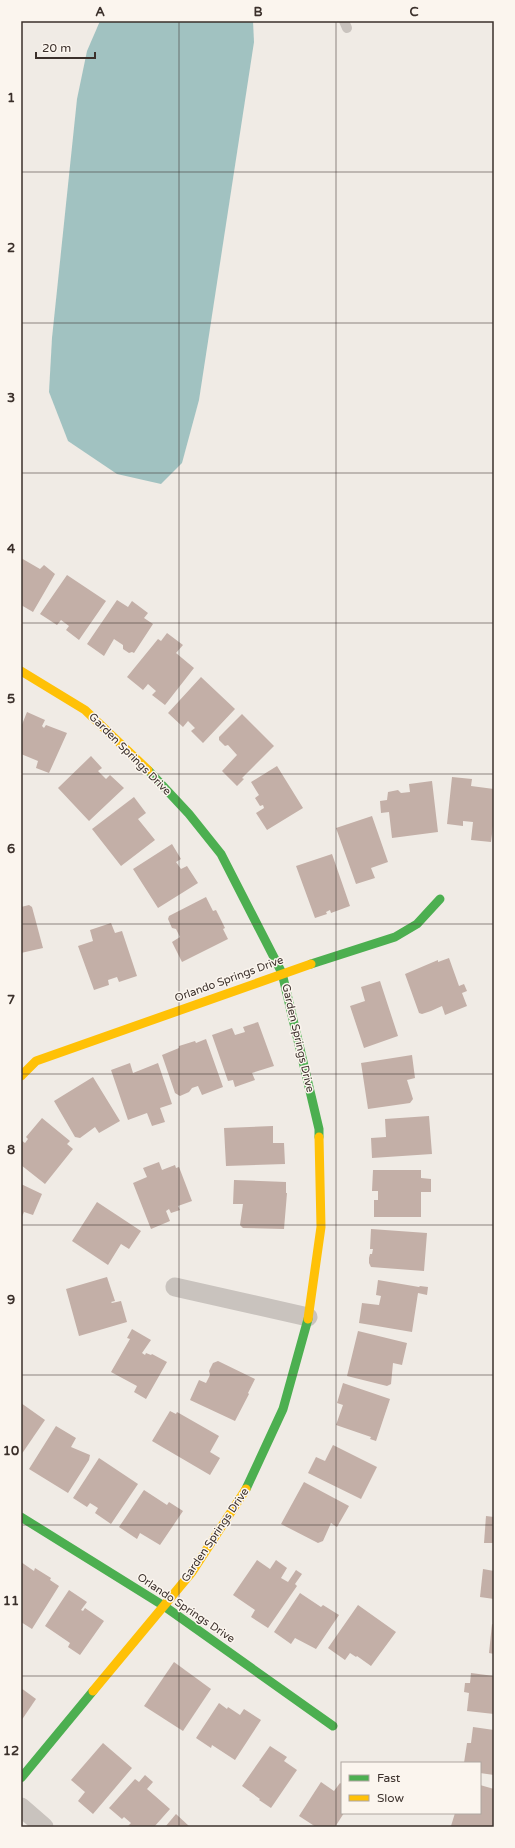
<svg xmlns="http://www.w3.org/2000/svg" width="515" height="1848" viewBox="0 0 515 1848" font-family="'Varela Round',sans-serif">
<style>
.water{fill:#a1c2c1}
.building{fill:#c3afa7}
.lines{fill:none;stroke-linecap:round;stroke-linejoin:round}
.lane{stroke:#c9c3be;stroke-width:10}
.street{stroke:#c9c3be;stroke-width:19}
.fast{stroke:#4caf50;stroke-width:9}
.slow{stroke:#ffc107;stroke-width:9}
.grid{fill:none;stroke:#3b302b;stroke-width:1;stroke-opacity:0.55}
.labels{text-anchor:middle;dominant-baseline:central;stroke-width:3;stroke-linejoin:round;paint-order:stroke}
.street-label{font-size:11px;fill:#3b302b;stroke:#fbf5ee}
.neatline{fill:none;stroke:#3b302b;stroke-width:1.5}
.grid-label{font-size:13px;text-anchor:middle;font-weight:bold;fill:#3b302b}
</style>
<rect width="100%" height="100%" fill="#f0ebe5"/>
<polygon class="water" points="100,21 253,21 254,42 199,400 182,463 161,484 117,474 68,441 49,392 52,338 77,99 87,51"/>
<g class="building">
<polygon points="21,558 40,569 44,565 55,574 33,612 21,605"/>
<polygon points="67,575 106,601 79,640 66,630 69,626 61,620 57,625 40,614"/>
<polygon points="117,600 128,607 132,601 148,613 144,618 153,624 134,653 132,652 129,653 123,649 123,645 114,639 104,656 87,644"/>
<polygon points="167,633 183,645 176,653 194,668 165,705 152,695 156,691 148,684 143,690 127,677 158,639 161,641"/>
<polygon points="201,677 235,709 203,743 191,731 195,728 188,721 183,727 168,713"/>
<polygon points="27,712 45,720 42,726 44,728 46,725 67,733 49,773 36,768 38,761 21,754 21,727"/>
<polygon points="242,714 274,746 242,778 244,779 237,786 222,771 237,755 228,745 225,746 219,740 219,737"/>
<polygon points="91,756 102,768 98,771 106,779 110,775 124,788 89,821 58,788"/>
<polygon points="277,766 303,808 267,830 256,813 264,808 263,805 260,806 255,798 259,795 251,782"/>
<polygon points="452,777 472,779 471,786 494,789 494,818 491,842 471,840 473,822 463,821 463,826 447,824"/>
<polygon points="432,781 438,832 392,838 389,812 381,813 380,801 387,800 388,792 398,790 401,793 410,792 409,784"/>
<polygon points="134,797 146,813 138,819 155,840 121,866 92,829"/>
<polygon points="372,816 388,862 371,868 375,878 356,884 336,828"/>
<polygon points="172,844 181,859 176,862 181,869 187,866 198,883 158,908 133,869"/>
<polygon points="332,854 350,906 331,913 330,910 326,912 327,914 315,918 296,866"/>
<polygon points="206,897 213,911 216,910 225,928 223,929 228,939 182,962 172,942 180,937 176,929 172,928 168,919 169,916"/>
<polygon points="29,905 32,907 43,948 21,953 21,907"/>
<polygon points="111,923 115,933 122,931 137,976 119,982 117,977 108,980 109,985 94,990 78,946 93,941 90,930"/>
<polygon points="449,958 459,986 464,984 467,991 462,993 467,1006 445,1015 442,1006 431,1011 422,1014 419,1013 405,974 438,960 438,962"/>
<polygon points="380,981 398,1036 364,1048 350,1006 365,1001 361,987"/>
<polygon points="258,1022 274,1066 252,1073 255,1080 235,1087 233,1080 228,1081 212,1035 232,1028 235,1035 245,1032 243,1027"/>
<polygon points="206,1039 223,1087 202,1095 198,1086 192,1088 189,1092 180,1096 175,1093 162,1055 179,1048 179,1046 195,1041 196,1043"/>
<polygon points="412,1055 415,1078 407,1080 413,1099 410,1103 368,1109 361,1063"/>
<polygon points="130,1063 133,1073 158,1063 172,1104 160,1108 165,1122 152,1126 147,1113 128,1120 111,1070"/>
<polygon points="93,1077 120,1121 99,1133 95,1127 80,1138 75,1137 54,1101"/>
<polygon points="429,1116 432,1154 372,1158 371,1138 386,1137 385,1119"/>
<polygon points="42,1118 70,1141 67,1144 73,1149 45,1184 21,1165 21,1140 25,1143 28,1139 26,1137"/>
<polygon points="273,1126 273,1143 284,1143 285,1164 226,1166 224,1128"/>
<polygon points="159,1162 162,1170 175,1165 176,1168 179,1167 192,1201 178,1206 180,1210 171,1213 169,1209 166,1211 170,1221 151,1229 133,1183 147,1177 143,1168"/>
<polygon points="373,1170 421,1170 421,1178 431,1179 431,1192 421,1192 421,1217 374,1217 374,1200 378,1200 378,1191 372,1191"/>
<polygon points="234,1180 286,1182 286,1193 287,1193 284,1229 243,1228 240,1225 243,1204 233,1204"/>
<polygon points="21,1184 42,1194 33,1215 24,1212 21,1219"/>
<polygon points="97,1202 141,1231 129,1249 121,1244 108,1265 72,1241"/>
<polygon points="371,1229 427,1233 424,1271 371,1267 369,1263 369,1258 370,1254 372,1254 373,1249 370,1249"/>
<polygon points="107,1277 115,1301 111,1302 112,1303 121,1301 127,1322 79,1336 66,1289"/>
<polygon points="378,1280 419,1287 420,1286 428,1287 427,1295 418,1293 412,1332 359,1323 362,1303 379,1305 381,1296 376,1295"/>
<polygon points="132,1329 151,1340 142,1353 145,1355 146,1353 151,1355 152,1354 167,1362 146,1399 134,1392 137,1386 111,1372 130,1339 127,1338"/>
<polygon points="358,1331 407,1343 402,1365 393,1363 391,1384 387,1386 347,1376"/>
<polygon points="218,1361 255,1379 248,1393 249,1394 235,1421 190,1400 199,1380 206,1383 210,1375 209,1371 213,1363"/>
<polygon points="343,1383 390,1399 376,1441 370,1439 371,1437 336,1425 343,1405 337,1403"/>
<polygon points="21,1403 45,1420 21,1455"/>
<polygon points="170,1411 176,1414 177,1412 219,1436 210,1452 220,1458 210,1475 152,1441"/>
<polygon points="56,1426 76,1438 71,1447 90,1455 89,1460 68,1493 29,1469"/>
<polygon points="333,1445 377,1467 361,1499 308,1473 316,1457 325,1461"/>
<polygon points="99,1458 138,1484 111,1524 95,1513 98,1508 90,1503 87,1507 73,1498"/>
<polygon points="304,1482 349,1506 337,1527 331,1523 323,1541 318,1543 281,1524"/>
<polygon points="144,1490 167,1505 169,1502 183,1511 160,1545 140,1533 137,1539 119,1527"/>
<polygon points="486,1516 494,1517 494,1543 484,1543"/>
<polygon points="257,1560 270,1569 276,1560 287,1568 281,1578 288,1582 296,1570 302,1574 295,1584 297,1586 268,1628 251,1617 255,1610 233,1595"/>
<polygon points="21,1562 34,1571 35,1568 51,1578 50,1580 59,1586 32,1629 21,1622"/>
<polygon points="483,1569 494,1571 494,1599 480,1597"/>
<polygon points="69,1590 87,1602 81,1610 83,1611 85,1608 104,1621 80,1655 68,1647 70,1643 45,1626"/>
<polygon points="300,1593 321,1607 323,1605 339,1615 316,1649 295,1638 291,1644 274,1632"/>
<polygon points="358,1605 396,1632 371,1666 357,1656 356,1657 350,1653 345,1660 328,1648"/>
<polygon points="492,1624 494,1625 494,1654 489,1653"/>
<polygon points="174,1662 211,1689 183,1731 144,1706"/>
<polygon points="471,1673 494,1676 494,1714 467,1711 469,1693 464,1692 465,1683 470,1683"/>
<polygon points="21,1688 36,1699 21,1721"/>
<polygon points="219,1703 227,1709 228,1707 240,1715 244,1709 261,1720 235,1760 212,1745 211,1748 196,1738"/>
<polygon points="473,1727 494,1730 494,1775 480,1773 480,1763 464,1763 467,1743 471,1743"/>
<polygon points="103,1743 132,1768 93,1814 78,1801 85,1792 71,1780"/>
<polygon points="270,1746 287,1757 284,1761 297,1770 271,1808 259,1800 260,1799 242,1786"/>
<polygon points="145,1775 153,1782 147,1789 170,1809 154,1827 127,1827 131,1823 124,1817 122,1819 109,1808 135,1779 139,1782"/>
<polygon points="321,1782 334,1791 340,1783 342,1784 342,1813 344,1813 335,1827 316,1827 299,1816"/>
<polygon points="480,1785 494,1789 494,1827 451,1826 455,1813 480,1813"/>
<polygon points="176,1814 190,1827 165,1827"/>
</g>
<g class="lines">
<polyline class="lane" points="344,21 347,28"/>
<g class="street">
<polyline points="175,1287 308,1317"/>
<polyline points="21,1807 44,1827"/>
</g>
<g class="fast">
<polyline points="148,770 189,814 221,854 282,973 319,1129 319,1137"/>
<polyline points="311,964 395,937 417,924 440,899"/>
<polyline points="246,1489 283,1409 308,1319"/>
<polyline points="21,1517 164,1606 333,1726"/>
<polyline points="21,1778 93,1691"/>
</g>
<g class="slow">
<polyline points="21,671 85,710 148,770"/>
<polyline points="21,1076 36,1061 311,964"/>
<polyline points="308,1319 321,1227 319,1137"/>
<polyline points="93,1691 192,1572 246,1489"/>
</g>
</g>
<path class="grid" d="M179,21V1827M336,21V1827M21,172H494M21,323H494M21,473H494M21,623H494M21,774H494M21,924H494M21,1074H494M21,1225H494M21,1375H494M21,1525H494M21,1676H494"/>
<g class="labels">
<g class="street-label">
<text transform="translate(130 754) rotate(45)">Garden Springs Drive</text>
<text transform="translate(229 979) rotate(-20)">Orlando Springs Drive</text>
<text transform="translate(298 1038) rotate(77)">Garden Springs Drive</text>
<text transform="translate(215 1535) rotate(-56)">Garden Springs Drive</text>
<text transform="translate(186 1608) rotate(34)">Orlando Springs Drive</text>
</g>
</g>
<rect width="515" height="1848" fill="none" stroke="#fbf5ee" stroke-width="44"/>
<rect x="341" y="1762" width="140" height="52" fill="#fbf5ee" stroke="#aea6a0"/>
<rect x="349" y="1775" width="20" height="6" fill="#4caf50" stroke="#aea6a0"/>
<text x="377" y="1782" font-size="12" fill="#3b302b">Fast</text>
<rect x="349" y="1795" width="20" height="6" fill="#ffc107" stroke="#aea6a0"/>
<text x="377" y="1802" font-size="12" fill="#3b302b">Slow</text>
<path d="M36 52v6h59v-6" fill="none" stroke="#3b302b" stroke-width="2"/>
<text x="42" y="52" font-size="12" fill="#3b302b" stroke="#fbf5ee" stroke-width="3" paint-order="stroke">20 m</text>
<rect x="22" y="22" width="471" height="1804" class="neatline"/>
<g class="grid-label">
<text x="100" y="16">A</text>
<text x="258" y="16">B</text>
<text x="414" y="16">C</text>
<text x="11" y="102">1</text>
<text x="11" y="252">2</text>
<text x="11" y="402">3</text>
<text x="11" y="553">4</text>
<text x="11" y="703">5</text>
<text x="11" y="853">6</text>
<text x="11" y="1004">7</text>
<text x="11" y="1154">8</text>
<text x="11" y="1304">9</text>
<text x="11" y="1455">10</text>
<text x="11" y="1605">11</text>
<text x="11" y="1755">12</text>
</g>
</svg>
